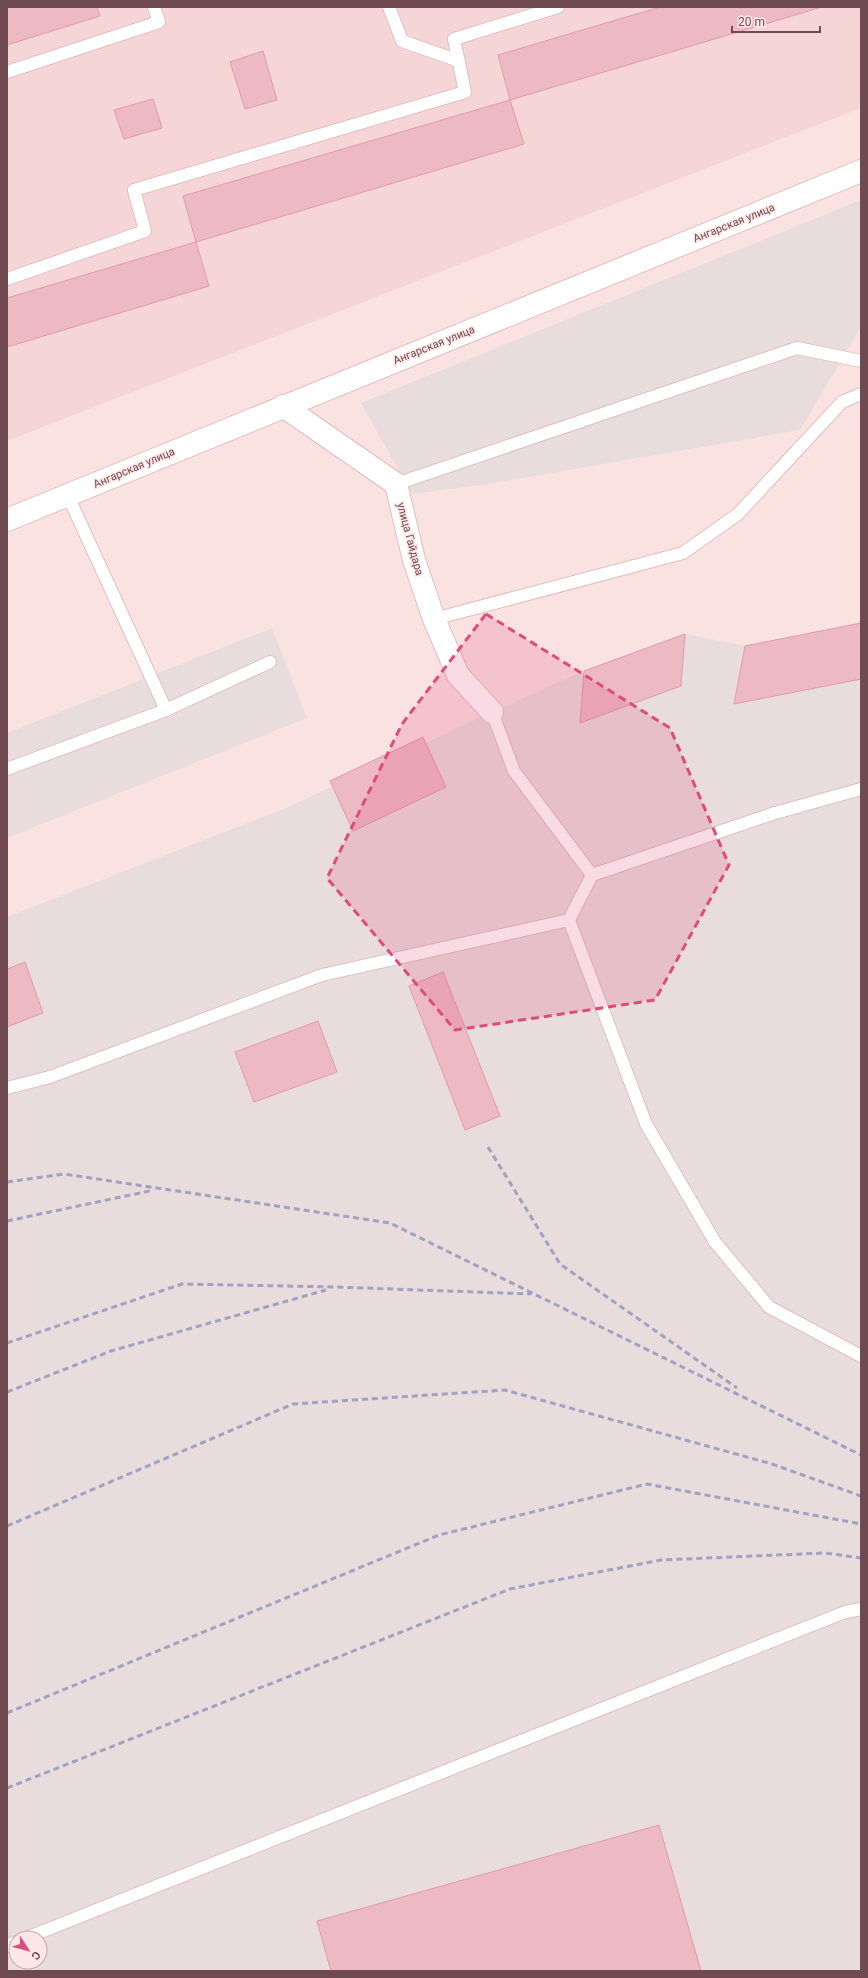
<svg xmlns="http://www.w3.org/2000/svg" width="868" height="1978" viewBox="0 0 868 1978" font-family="Roboto,sans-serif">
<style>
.residential{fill:#f6d5d6}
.industrial{fill:#e9dcdd;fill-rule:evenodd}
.building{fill:#edbac3;stroke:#df9ca8}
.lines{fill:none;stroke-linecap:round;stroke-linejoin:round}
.lane-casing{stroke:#dfc0c3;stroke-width:14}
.street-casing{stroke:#dfc0c3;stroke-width:24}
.secondary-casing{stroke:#e4bec1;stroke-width:24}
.lane{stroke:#fff;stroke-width:12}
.street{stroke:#fff;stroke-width:22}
.secondary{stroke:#fff;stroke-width:22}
.rail{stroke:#a1a2c1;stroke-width:3;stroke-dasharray:6 4;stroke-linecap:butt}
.marked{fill:#dc4d7e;fill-opacity:0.2;stroke:#dc4d7e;stroke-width:3;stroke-dasharray:8 5;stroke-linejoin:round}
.labels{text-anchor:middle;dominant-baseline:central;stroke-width:3;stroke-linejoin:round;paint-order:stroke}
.street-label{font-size:11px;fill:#6f4a51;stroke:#fde7e6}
</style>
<rect width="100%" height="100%" fill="#fae2e0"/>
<polygon class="residential" points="7,7 861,7 861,108 7,441"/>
<g class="industrial">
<polygon points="861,200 861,327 800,430 487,484 412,494 361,403"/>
<path d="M861,623V1971H7V917L286,808L492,712L584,671L685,634L745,646ZM16,1938H40V1962H16Z"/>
<polygon points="272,628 307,718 7,838 7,733"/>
</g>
<g class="building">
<polygon points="7,7 97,7 100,16 7,45"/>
<polygon points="660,7 822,7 510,100 498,55"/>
<polygon points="263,51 277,100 245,109 230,62"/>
<polygon points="153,99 162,128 124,139 114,110"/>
<polygon points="510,100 524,144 196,242 183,196"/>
<polygon points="196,242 209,286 7,347 7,298"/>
<polygon points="861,623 861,679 734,704 745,646"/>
<polygon points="685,634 681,686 580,723 584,671"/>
<polygon points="423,737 446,787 353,831 330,781"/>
<polygon points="25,962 43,1013 7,1027 7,969"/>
<polygon points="443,972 500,1116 465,1130 409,986"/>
<polygon points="318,1021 337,1072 254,1102 235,1052"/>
<polygon points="659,1825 701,1971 331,1971 317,1921"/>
</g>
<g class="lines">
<defs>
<g id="lane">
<polyline points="389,7 402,41 459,61"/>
<polyline points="7,72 159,22 154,7"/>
<polyline points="7,279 145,231 134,190 465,92 454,39 558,7"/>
<polyline points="396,484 797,348 861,361"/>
<polyline points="68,496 166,710"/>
<polyline points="434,619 683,553 738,514 842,402 861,394"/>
<polyline points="492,712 514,771 592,875"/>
<polyline points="7,769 166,710 270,662"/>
<polyline points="569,920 646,1124 715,1242 769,1307 861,1356"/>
<polyline points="7,1088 50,1077 322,975 569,920 592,875 775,813 861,789"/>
<polyline points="26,1938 845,1612 861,1609"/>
<polyline points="7,1946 16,1942"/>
</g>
<polyline id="street" points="283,406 396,484 414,560 434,619 458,675 492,712"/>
<polyline id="secondary" points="7,520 861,171"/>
</defs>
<use href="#lane" class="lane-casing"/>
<use href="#street" class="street-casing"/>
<use href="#secondary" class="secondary-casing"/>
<use href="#lane" class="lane"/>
<use href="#street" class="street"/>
<use href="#secondary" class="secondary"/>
<g class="rail">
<polyline points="488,1147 560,1264 737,1388"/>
<polyline points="7,1182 64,1174 390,1223 861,1455"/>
<polyline points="7,1221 154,1190"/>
<polyline points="7,1343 182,1284 336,1287 531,1294"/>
<polyline points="7,1392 111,1351 326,1290"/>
<polyline points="7,1526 293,1404 505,1390 772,1464 861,1496"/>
<polyline points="7,1713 439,1535 647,1484 861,1524"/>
<polyline points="7,1788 510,1589 661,1560 825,1553 861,1558"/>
</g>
</g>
<path class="marked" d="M486,614L670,728L729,865L655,1000L455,1030L327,878L402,724Z"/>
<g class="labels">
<g class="street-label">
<text transform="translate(734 223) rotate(-22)">Ангарская улица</text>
<text transform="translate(434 345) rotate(-22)">Ангарская улица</text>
<text transform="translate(134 468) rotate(-23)">Ангарская улица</text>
<text transform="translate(410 539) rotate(75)">улица Гайдара</text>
</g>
</g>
<rect width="868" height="1978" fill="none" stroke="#6f4a51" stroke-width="16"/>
<g transform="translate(28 1950) rotate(126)"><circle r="19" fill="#fde7e6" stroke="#c4a8aa"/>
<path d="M0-3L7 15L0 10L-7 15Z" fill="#dc4d7e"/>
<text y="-6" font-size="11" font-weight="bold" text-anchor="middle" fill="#6f4a51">С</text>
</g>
<path d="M732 26v6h88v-6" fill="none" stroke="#6f4a51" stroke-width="2"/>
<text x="738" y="26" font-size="12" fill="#6f4a51" stroke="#fde7e6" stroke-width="3" paint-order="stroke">20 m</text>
</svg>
